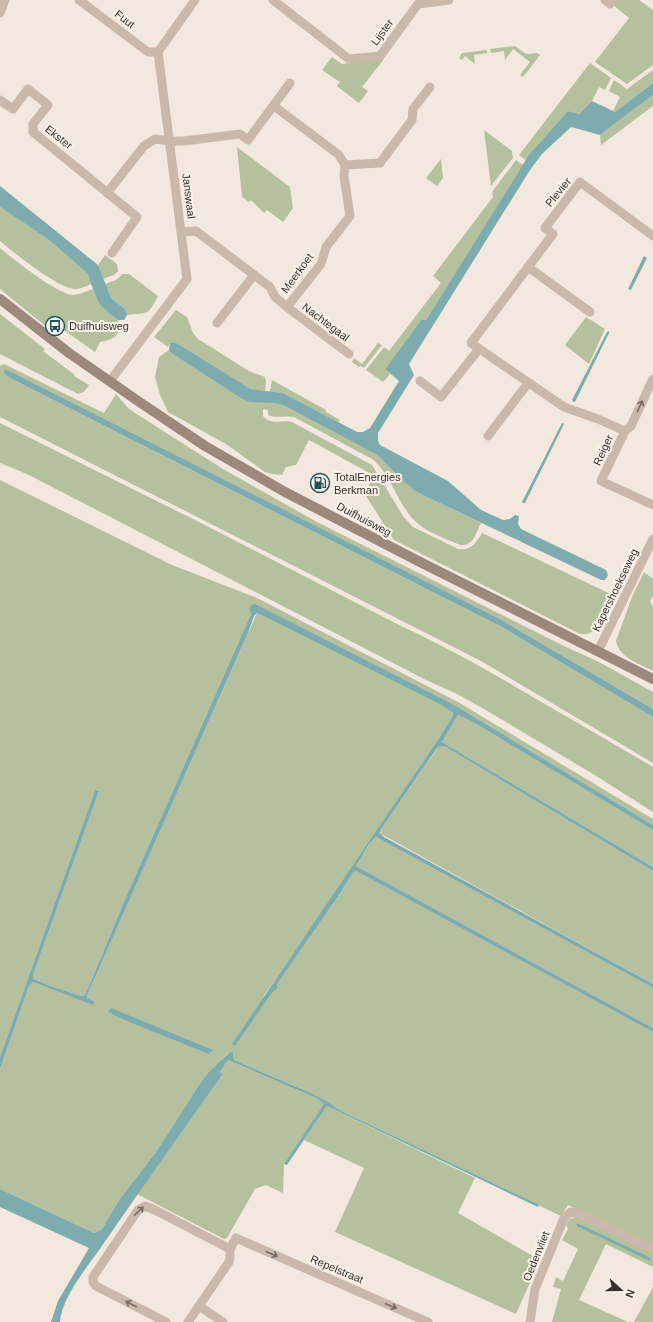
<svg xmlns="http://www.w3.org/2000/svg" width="653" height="1322" viewBox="0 0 653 1322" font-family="Helvetica,sans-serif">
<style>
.green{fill:#b5c19e}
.water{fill:#7eacae}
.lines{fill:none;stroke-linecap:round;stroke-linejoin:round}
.street{stroke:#cab8aa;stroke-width:9}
.secondary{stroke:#9d887c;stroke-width:10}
.oneway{stroke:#7a6c64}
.labels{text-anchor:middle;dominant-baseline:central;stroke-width:4;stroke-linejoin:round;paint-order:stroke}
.street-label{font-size:11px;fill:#382e2a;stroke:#f9f3eb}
.poi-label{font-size:11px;fill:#382e2a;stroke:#f9f3eb;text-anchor:start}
</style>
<rect width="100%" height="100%" fill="#f2e8de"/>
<g class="green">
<polygon points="617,0 639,0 653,10 653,65 627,84 595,62 629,18 613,5"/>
<polygon points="515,46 526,54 537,53 540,55 523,77 520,75 530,62 513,49 505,60 504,51 491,53 490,49"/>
<polygon points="487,50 487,53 474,55 475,64 465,56 462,60 459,58 462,53"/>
<polygon points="332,57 342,64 384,59 362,87 368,91 359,103 337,86 340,82 322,70"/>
<polygon points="590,63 611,78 605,90 599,87 592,101 579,114 568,111 526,160 519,155"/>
<polygon points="653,70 653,83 615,112 613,111 620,97 609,91 614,80 627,89"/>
<polygon points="653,95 653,106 601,145 600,135"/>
<polygon points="484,130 512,151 513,158 491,186"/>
<polygon points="237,147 290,187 293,208 283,222 267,210 264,213 251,200 249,202 242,197"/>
<polygon points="441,159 443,178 437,186 426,178"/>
<polygon points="516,160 523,165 426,320 421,320 385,369 390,374 383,382 366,370 384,347 389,351 441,283 433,276 493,197 492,192"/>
<path d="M0,207L49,240L88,274L91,284C86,286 81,289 76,289C60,290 13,252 0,241Z"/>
<path d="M0,248C13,259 56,293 72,295C79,295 87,291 93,289C100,303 105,310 118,320C122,335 114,340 100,342L95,352L57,325L55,327L44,325L0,289Z"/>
<polygon points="105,255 117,264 118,271 114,275 103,279 98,265"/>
<path d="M123,274H129L158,296C147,317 149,312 127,315L125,309L111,298L105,284L116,280Z"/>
<polygon points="176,310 187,317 193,333 198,339 249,371 265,377 266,381 265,391 251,389 175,342 170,343 168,347 154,337"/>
<polygon points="0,314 45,349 43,351 75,375 74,376 89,385 84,392 78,394 0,354"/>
<polygon points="586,317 605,329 589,364 565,345"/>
<polygon points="378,343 382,345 364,368 360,366 359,367 352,362 354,358 362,364"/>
<path d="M169,350L171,353L242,399C256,406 269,401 283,405L377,455L402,480L415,491L481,523C476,533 473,547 460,545C444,538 423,531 412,518C397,501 390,473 372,459L294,417C285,415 276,419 268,415V410L263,409V416C270,426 282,419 292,422L372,465L403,516L413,527L458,549C471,551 476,543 482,533L617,597C609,611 599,637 580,634L394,540L364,493L375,476L309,440L296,465L286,467L282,475L272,474L265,472L226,444L168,412L160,395L155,377L159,357Z"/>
<polygon points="4,364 104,413 116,394 117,395 127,407 135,413 223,469 317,522 564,646 599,662 653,692 653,709 498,618 4,370 3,373 10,378 500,626 653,717 653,763 481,661 0,417 0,366"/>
<polygon points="272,380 326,410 326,412 340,420 338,422 283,393 270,392"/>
<path d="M0,423L199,522L403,627C454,650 502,679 550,707C585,727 619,747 653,767V812L593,774L484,709L457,694L426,680L27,474L0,463Z"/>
<polygon points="0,480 172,565 257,598 458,702 653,819 653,825 456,706 249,609 251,614 126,897 86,993 83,996 81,996 48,985 34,979 33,975 99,791 95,790 0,1057"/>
<path d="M644,572L653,579V596L650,601L653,607V671C639,663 620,659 616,641L632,597Z"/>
<polygon points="257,613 443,706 453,713 452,717 439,738 322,913 263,997 271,994 277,989 278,983 341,892 353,871 356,871 653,1032 653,1245 568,1205 561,1216 341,1111 325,1100 313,1094 234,1060 233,1053 228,1053 199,1085 156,1152 119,1200 102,1229 94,1233 0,1189 0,1069 29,986 33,982 93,1004 95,1001 86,998"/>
<polygon points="458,715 471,721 653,830 653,867 442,742"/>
<polygon points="439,746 444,746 653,871 653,984 381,834 382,828"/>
<polygon points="376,837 653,988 653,1028 356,866 369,844"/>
<polygon points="228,1060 316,1098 325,1104 284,1164 283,1193 266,1185 255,1189 227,1238 224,1239 137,1194 223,1074 220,1072"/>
<polygon points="327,1106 475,1178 458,1213 540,1260 516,1314 335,1232 364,1168 304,1140"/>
<polygon points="575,1217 579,1218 653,1253 653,1267 606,1244 579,1300 628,1322 552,1322 561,1289 553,1287 556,1277 563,1281 578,1249 562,1240 568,1229 566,1224 570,1219"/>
<polygon points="653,1287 653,1322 634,1322"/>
</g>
<g class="water">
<path d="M653,83V95L600,135L571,127L542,154L530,170L409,364L414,375L378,433V441L380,445L448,481L481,510L503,520L510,519L515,515L519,516L518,524L521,529L606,570L608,575L605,580H601L425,496L415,491L402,480L377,455L283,405C269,401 256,406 242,399L171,353L169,350L170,343L175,342L251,389L283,393L357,432H363L370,428L399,381L385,369L421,320H426L529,155L568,111L579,114L592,101L615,112Z"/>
<polygon points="0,186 98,265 111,298 125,309 127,315 124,320 118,320 109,313 99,303 91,284 88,274 49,240 0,207"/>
<polygon points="644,256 647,258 631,290 628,289"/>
<polygon points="609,331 609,333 575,402 573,402 572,400 607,332"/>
<polygon points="5,369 498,618 653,709 653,717 500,626 10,378 3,373"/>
<polygon points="562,423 564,424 525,503 523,503 522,502"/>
<polygon points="255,604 456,706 653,825 653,830 471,721 458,715 442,742 653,867 653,871 444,746 439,746 435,751 382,828 380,833 384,837 653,984 653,988 376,837 369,844 356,866 653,1028 653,1032 356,871 353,872 341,892 278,983 277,989 271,994 235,1046 232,1044 439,738 452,717 453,713 443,706 257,613 254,616 248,633 86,998 95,1001 93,1005 33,982 29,986 0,1069 0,1057 95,790 99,791 33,975 34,979 48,985 81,996 83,996 86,993 126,897 251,614 249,609 251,605"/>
<polygon points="111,1008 213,1050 209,1054 127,1021 108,1012"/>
<path d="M230,1052L233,1053L234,1060L313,1094L325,1100L341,1111L539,1205L538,1207L327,1106L287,1165L284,1164L324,1104L316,1098L228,1060L220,1072L223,1074C183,1130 143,1186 104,1243C89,1265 62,1296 60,1322H51L58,1301L89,1248L0,1207V1189L94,1233L102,1229L119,1200L156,1152L199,1085L209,1072Z"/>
<polygon points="577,1223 651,1258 650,1261 577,1226"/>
</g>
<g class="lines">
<g class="street">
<polyline points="79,0 148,52 158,52"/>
<polyline points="273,0 349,59 380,56 418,4 449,0"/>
<polyline points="605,0 610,4 613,0"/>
<polyline points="0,13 5,0"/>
<polyline points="0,100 13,109 28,89 48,105 33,124 33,132 137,217 112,253"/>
<polyline points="274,106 339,155 345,165"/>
<polyline points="107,193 144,146 155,139 170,141 184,141 240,134 248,140 290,83"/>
<polyline points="182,232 196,231 270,287 275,297 287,307 349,354"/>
<polyline points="528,267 590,312"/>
<polyline points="287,307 321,264 326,247 350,216 344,176 345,165 380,163 412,120 413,109 430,87"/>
<polyline points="217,323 254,275"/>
<polyline points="653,379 631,426 625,431 601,481 653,505"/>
<polyline points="110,381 187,279 158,52 195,0"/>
<polyline points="420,381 441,397 479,349"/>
<polyline points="625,431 598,419 564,407 471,343 553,234 545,228 580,182 653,236"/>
<polyline points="488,436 528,383"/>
<polyline points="598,651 653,539"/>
<polyline points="199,1306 223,1322"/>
<polyline points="166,1322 96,1286 93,1282 93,1277 138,1210 145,1206 155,1210 230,1249"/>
<polyline points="188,1322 229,1262 230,1258 230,1249 236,1238 428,1322"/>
<polyline points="530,1322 535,1289 564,1218 571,1212 580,1214 653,1249"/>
</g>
<polyline class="secondary" points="0,299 69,353 138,401 205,446 285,492 422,563 452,578 653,679"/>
</g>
<defs><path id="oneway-shaft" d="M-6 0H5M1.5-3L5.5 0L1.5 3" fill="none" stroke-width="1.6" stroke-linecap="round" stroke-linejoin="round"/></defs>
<g class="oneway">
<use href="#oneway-shaft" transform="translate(640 406) rotate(-65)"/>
<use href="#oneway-shaft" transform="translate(139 1211) rotate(-44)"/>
<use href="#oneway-shaft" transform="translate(272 1254) rotate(23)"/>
<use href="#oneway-shaft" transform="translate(131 1304) rotate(-153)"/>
<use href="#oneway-shaft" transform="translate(391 1306) rotate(23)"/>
</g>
<defs>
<symbol id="bus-ring" viewBox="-11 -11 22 22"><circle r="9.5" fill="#f9f3eb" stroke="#205558" stroke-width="1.5"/><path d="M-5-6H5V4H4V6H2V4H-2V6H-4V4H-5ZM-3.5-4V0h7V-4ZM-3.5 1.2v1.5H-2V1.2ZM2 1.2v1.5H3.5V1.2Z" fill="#205558"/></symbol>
<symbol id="fuel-ring" viewBox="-11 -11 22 22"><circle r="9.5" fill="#f9f3eb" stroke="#205558" stroke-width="1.5"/><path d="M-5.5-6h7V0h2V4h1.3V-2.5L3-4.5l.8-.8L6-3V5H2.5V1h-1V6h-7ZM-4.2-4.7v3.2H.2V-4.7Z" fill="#205558"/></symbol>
</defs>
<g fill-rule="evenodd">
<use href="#bus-ring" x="44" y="315" width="22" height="22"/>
<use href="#fuel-ring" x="309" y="472" width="22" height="22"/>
</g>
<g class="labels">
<g class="street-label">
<text transform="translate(125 19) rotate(38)">Fuut</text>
<text transform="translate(382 32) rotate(-54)">Lijster</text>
<text transform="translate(59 137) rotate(38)">Ekster</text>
<text transform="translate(558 192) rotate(-51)">Plevier</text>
<text transform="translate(189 196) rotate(83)">Janswaal</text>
<text transform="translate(297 273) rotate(-54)">Meerkoet</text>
<text transform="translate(326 322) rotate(37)">Nachtegaal</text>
<text transform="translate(603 450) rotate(-65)">Reiger</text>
<text transform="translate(364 519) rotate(28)">Duifhuisweg</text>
<text transform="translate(615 590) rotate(-64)">Kapershoekseweg</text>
<text transform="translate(536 1256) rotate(-68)">Oedenvliet</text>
<text transform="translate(337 1269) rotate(23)">Repelstraat</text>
</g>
<g class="poi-label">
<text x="69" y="326">Duifhuisweg</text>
<text x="334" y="477">TotalEnergies<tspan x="334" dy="13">Berkman</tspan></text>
</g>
</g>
<g transform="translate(621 1290) rotate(111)" stroke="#f9f3eb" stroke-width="3" paint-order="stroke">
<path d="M0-3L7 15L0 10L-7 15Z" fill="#382e2a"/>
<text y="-6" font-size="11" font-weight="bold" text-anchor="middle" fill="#382e2a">N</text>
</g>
</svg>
